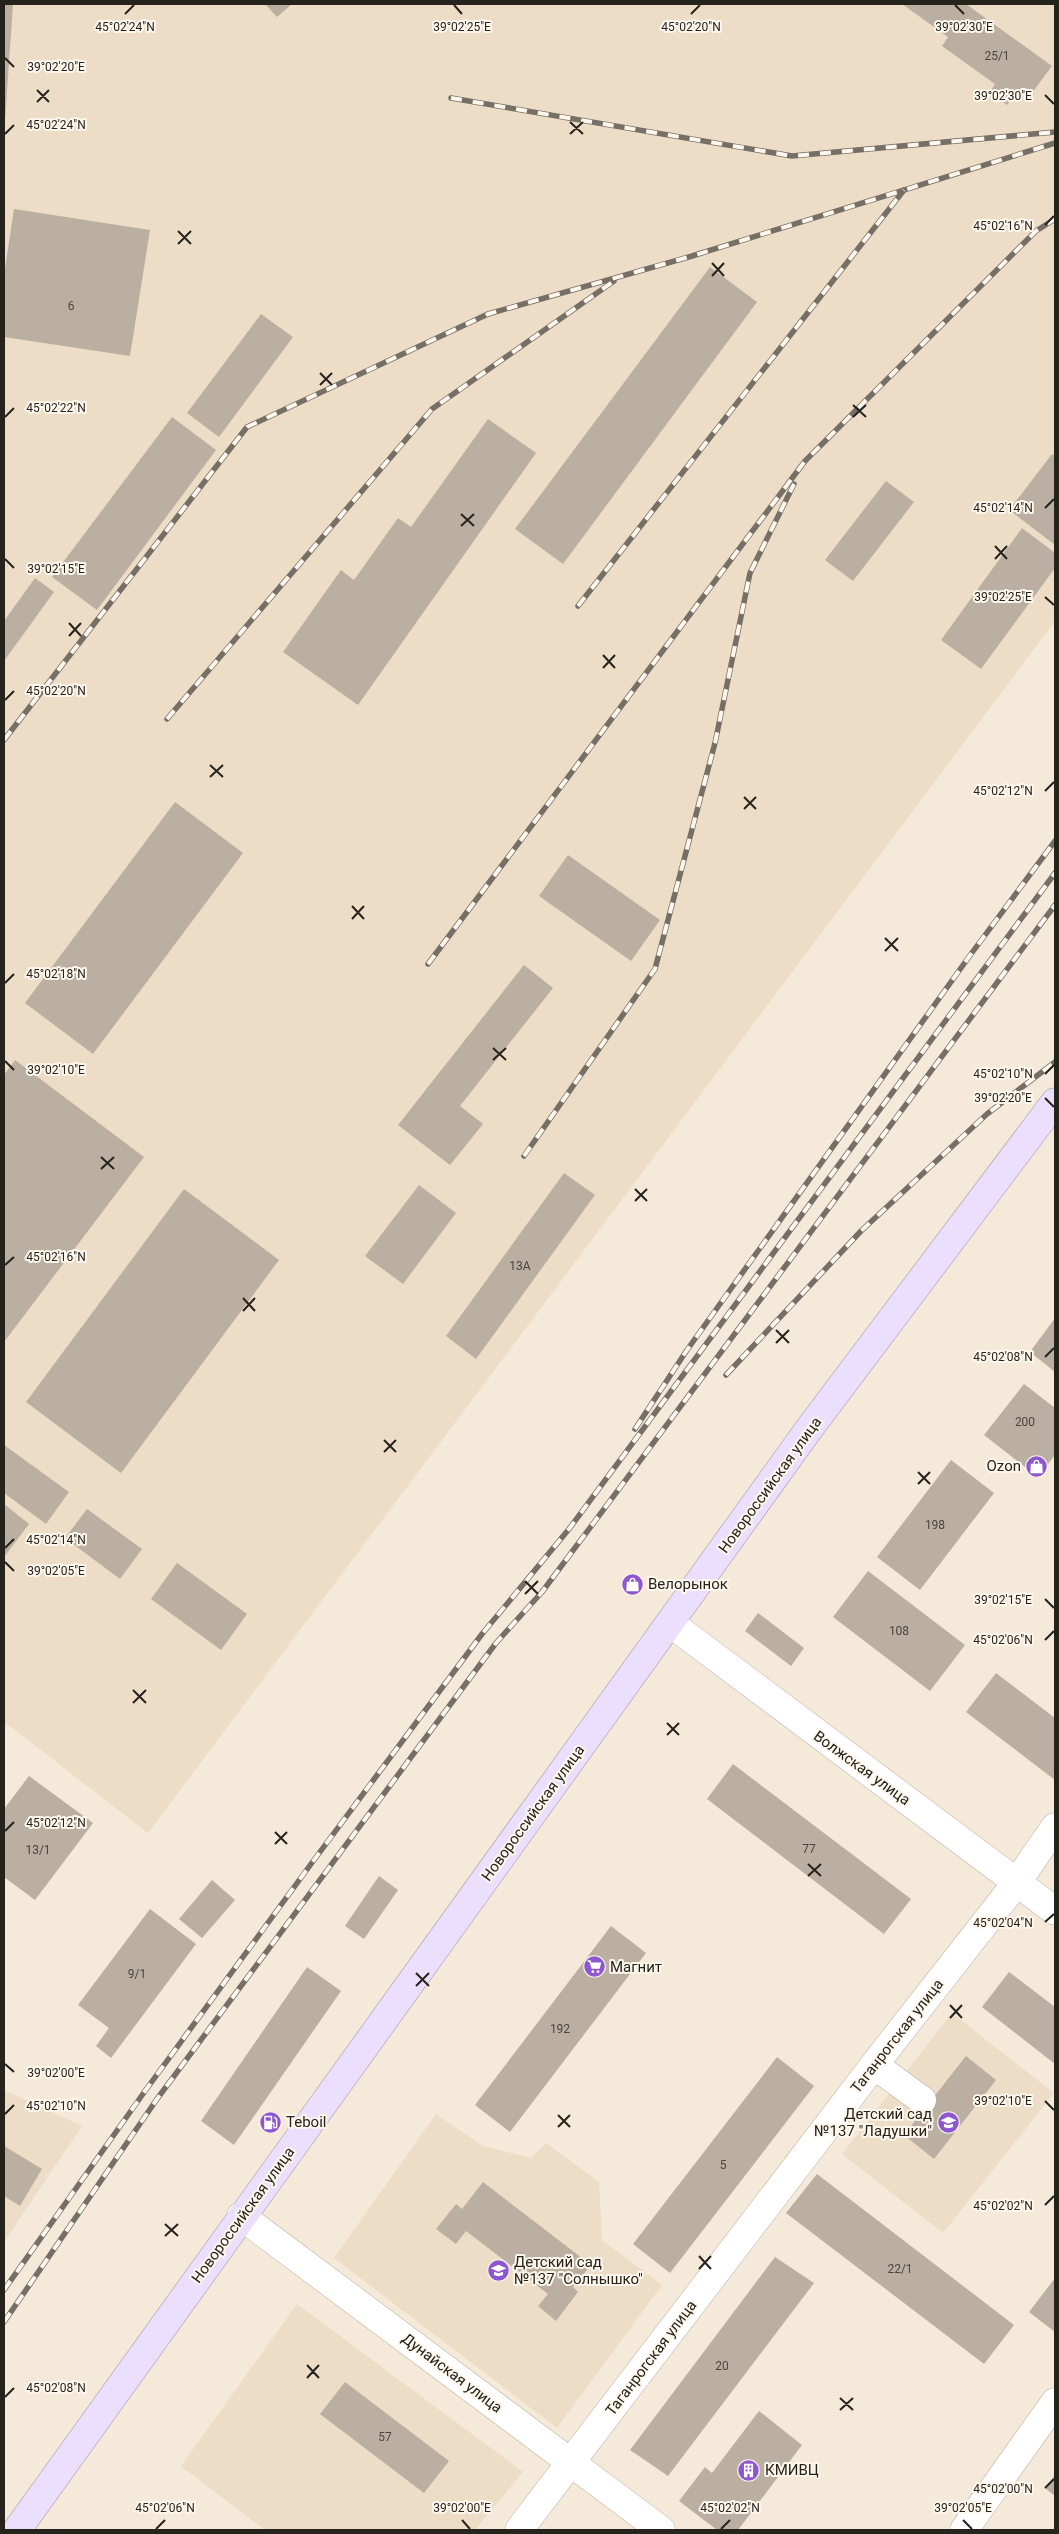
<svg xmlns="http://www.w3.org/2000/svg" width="1059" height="2534" viewBox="0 0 1059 2534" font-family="Roboto,sans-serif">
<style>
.built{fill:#edddc7}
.building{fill:#baafa0}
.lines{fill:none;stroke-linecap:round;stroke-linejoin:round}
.minor-casing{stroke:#bbb1a2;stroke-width:29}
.major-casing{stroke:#9d8fad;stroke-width:29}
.minor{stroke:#fff;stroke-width:28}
.major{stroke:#ebdffd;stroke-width:28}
.rail-casing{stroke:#766f66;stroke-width:5.5}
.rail{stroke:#fef7ee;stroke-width:4;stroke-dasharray:11;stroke-linecap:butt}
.ticks{fill:none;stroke:#26221c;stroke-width:2}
.labels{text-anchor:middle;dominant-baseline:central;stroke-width:4;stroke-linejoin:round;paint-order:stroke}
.number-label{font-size:12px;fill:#4b453d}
.poi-label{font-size:15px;fill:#26221c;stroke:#fef7ee;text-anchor:start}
.street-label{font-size:15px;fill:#26221c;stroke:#fef7ee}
.ticks-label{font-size:12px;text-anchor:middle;fill:#26221c;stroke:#fef7ee;stroke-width:4;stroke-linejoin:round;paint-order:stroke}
</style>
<rect width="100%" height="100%" fill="#f5e9da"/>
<g class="built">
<polygon points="4,4 1055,4 1055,621 148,1833 7,1724 4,1727"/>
<polygon points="952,2013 1054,2093 943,2233 842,2154"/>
<polygon points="4,2090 82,2126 4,2242"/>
<polygon points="436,2114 483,2146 531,2158 546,2143 599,2182 602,2240 662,2285 557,2428 334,2258"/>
<polygon points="297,2304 523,2472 475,2530 265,2530 181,2466"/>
</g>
<g class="building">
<polygon points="4,4 13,4 5,120 4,120"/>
<polygon points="265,4 292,4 277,17"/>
<polygon points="902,4 966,4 1052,66 1029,97 1019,89 1007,105 990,92 995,84 942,46 948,37"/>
<polygon points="14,209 150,230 130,356 4,337 4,275"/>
<polygon points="710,267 757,302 563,564 515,529"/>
<polygon points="261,314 293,337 219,437 187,413"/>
<polygon points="172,417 216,450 97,610 52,577"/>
<polygon points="488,419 536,453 358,705 283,652 341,570 354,580 398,518 411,527"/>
<polygon points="1052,454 1055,456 1055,545 1009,510"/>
<polygon points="886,481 914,502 853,581 825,560"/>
<polygon points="1022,528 1055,553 1055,568 981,669 941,640"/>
<polygon points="35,578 54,592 4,661 4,621"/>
<polygon points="175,802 243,853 93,1054 25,1003"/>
<polygon points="568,855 660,920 631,961 539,896"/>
<polygon points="524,965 553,988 460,1106 483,1124 450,1165 398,1125"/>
<polygon points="15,1060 144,1157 4,1342 4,1075"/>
<polygon points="564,1173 595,1195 476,1359 446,1336"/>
<polygon points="419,1185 456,1213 403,1284 365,1256"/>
<polygon points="184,1189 279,1260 121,1473 26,1402"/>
<polygon points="1055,1318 1055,1372 1030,1352"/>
<polygon points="1024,1384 1055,1408 1055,1455 1038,1477 984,1435"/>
<polygon points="4,1445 69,1492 46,1524 4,1493"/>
<polygon points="951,1460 994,1493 920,1590 877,1557"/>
<polygon points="4,1504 29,1524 4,1557"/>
<polygon points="87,1509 142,1549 120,1579 65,1538"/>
<polygon points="177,1563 247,1614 221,1650 151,1599"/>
<polygon points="868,1571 965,1645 930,1691 833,1617"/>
<polygon points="758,1613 804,1648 791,1666 745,1631"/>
<polygon points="996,1673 1055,1718 1055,1780 966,1712"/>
<polygon points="733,1764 911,1899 884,1934 707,1799"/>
<polygon points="29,1776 93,1823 35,1900 4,1877 4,1809"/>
<polygon points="379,1876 398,1890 364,1939 345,1926"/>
<polygon points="212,1880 235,1900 202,1938 179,1919"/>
<polygon points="150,1909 196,1944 111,2058 96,2046 109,2028 78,2005"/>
<polygon points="611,1926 646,1953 510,2132 475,2105"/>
<polygon points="307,1967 341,1991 234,2145 201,2121"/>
<polygon points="1009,1972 1055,2007 1055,2064 982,2007"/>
<polygon points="966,2056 996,2080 934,2159 904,2135"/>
<polygon points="777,2057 814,2086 670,2273 633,2244"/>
<polygon points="4,2146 42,2169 20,2206 4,2196"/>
<polygon points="817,2174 1014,2325 984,2364 786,2213"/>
<polygon points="483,2182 591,2265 573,2287 578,2292 556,2321 538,2306 548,2294 466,2231 456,2244 436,2229 456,2204 462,2209"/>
<polygon points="775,2257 814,2283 668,2476 630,2450"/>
<polygon points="1055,2278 1055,2332 1029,2312"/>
<polygon points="345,2382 449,2461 424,2493 320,2414"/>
<polygon points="759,2411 802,2445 738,2530 717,2530 679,2501 705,2467 712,2473"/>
<polygon points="1055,2475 1055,2496 1045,2488"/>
</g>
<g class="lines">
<defs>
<g id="minor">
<polyline points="670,1623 1055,1911"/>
<polyline points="874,2065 922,2100"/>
<polyline points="241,2216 661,2530"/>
<polyline points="519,2530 874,2065 1017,1882 1055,1827"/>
<polyline points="964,2530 1055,2402"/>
</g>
<polyline id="major" points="17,2530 809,1429 1055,1102"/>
</defs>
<use href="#minor" class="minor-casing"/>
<use href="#major" class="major-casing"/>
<use href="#minor" class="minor"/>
<use href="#major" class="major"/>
<defs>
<g id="rail">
<polyline points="451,98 792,156 1055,132"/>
<polyline points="578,606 904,190"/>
<polyline points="167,719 432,409 614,281"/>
<polyline points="4,740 247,427 488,314 692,256 1055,143"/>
<polyline points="428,964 805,461 1036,231 1055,219"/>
<polyline points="524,1156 655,969 715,743 750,573 794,484"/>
<polyline points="726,1375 861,1231 987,1114 1055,1062"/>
<polyline points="635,1429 687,1350 971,954 1055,841"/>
<polyline points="4,2290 145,2091 311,1864 482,1634 569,1529 1055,873"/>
<polyline points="4,2322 157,2099 496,1643 542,1592 1055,905"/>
</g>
</defs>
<use href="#rail" class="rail-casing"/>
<use href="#rail" class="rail"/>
</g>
<path class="ticks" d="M454,5L462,14M955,5L964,14M125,14L134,5M691,14L700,5M5,58L14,67M37,90L49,102M1045,95L1054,104M37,102L49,90M570,122L583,134M5,134L14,125M570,134L583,122M1045,225L1054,216M178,231L191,244M178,244L191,231M712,263L724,276M712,276L724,263M320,373L332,385M320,385L332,373M853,405L866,417M5,417L14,408M853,417L866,405M1045,508L1054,499M461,514L474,526M461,526L474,514M995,546L1007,559M5,559L14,568M995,559L1007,546M1045,597L1054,605M69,623L81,636M69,636L81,623M603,655L615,668M603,668L615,655M5,700L14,691M210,765L223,777M210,777L223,765M1045,791L1054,782M744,797L756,809M744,809L756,797M352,906L364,919M352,919L364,906M885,938L898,951M885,951L898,938M5,983L14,974M493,1048L506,1060M493,1060L506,1048M5,1061L14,1070M1045,1074L1054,1065M1045,1098L1054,1107M101,1157L114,1169M101,1169L114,1157M635,1189L647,1201M635,1201L647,1189M5,1265L14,1257M243,1298L255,1311M243,1311L255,1298M776,1330L789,1343M776,1343L789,1330M1045,1357L1054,1348M384,1440L396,1452M384,1452L396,1440M918,1472L930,1484M918,1484L930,1472M5,1548L14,1539M5,1562L14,1571M525,1581L538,1594M525,1594L538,1581M1045,1599L1054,1608M1045,1640L1054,1631M133,1690L146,1703M133,1703L146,1690M667,1723L679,1735M667,1735L679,1723M5,1831L14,1822M275,1832L287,1844M275,1844L287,1832M808,1864L821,1876M808,1876L821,1864M1045,1922L1054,1914M416,1973L429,1986M416,1986L429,1973M950,2005L962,2018M950,2018L962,2005M5,2064L14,2072M1045,2101L1054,2110M5,2114L14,2105M558,2115L570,2127M558,2127L570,2115M1045,2205L1054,2196M165,2224L178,2236M165,2236L178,2224M699,2256L711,2269M699,2269L711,2256M307,2365L319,2378M307,2378L319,2365M5,2397L14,2388M840,2398L853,2410M840,2410L853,2398M1045,2488L1054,2479M462,2520L470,2529M963,2520L972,2529M156,2529L165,2520M721,2529L730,2520"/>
<defs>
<symbol id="shop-disc" viewBox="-11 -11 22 22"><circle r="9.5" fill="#8e57cf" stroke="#fef7ee"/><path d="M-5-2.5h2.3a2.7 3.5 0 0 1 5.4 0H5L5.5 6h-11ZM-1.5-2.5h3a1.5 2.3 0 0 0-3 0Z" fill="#fff"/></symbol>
<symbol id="supermarket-disc" viewBox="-11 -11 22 22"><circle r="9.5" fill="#8e57cf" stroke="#fef7ee"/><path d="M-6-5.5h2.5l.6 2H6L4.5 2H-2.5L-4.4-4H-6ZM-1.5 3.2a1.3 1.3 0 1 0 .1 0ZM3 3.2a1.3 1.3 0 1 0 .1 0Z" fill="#fff"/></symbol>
<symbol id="fuel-disc" viewBox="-11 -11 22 22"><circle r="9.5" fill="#8e57cf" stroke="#fef7ee"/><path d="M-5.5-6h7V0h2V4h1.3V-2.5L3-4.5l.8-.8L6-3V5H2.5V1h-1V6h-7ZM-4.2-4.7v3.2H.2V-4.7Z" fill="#fff"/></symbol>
<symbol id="school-disc" viewBox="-11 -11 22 22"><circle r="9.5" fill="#8e57cf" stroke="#fef7ee"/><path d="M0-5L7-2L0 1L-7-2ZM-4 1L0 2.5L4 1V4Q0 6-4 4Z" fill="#fff"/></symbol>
<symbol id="building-disc" viewBox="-11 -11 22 22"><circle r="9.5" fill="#8e57cf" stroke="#fef7ee"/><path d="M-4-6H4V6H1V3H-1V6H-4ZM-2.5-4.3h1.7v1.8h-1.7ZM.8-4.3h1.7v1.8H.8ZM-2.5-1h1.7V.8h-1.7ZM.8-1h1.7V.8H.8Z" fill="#fff"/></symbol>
</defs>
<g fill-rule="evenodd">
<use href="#shop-disc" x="1024" y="1454" width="25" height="25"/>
<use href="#shop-disc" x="620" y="1572" width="25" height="25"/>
<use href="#supermarket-disc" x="582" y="1954" width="25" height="25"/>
<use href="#fuel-disc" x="258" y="2110" width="25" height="25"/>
<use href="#school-disc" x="936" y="2110" width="25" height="25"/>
<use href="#school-disc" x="486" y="2258" width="25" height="25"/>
<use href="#building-disc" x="736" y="2458" width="25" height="25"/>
</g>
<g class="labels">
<g class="number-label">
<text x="997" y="56">25/1</text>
<text x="71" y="306">6</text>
<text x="520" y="1266">13А</text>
<text x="1025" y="1422">200</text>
<text x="935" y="1525">198</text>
<text x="899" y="1631">108</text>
<text x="809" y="1849">77</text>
<text x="38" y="1850">13/1</text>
<text x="137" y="1974">9/1</text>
<text x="560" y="2029">192</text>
<text x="723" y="2165">5</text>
<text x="900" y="2269">22/1</text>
<text x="722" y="2366">20</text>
<text x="385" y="2437">57</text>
</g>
<g class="poi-label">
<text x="1021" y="1466" text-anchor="end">Ozon</text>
<text x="648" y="1584">Велорынок</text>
<text x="610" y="1967">Магнит</text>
<text x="932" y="2114" text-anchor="end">Детский сад<tspan x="932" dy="17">№137 "Ладушки"</tspan></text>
<text x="286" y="2122">Teboil</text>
<text x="514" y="2262">Детский сад<tspan x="514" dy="17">№137 "Солнышко"</tspan></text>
<text x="765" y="2470">КМИВЦ</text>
</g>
<g class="street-label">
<text transform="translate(770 1485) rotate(-54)">Новороссийская улица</text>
<text transform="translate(862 1768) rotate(36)">Волжская улица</text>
<text transform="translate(533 1813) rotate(-54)">Новороссийская улица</text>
<text transform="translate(897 2036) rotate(-52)">Таганрогская улица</text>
<text transform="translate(243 2215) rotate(-54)">Новороссийская улица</text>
<text transform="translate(651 2358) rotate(-53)">Таганрогская улица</text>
<text transform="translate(452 2373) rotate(37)">Дунайская улица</text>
</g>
</g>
<g class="ticks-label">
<text x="125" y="31">45°02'24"N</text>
<text x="462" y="31">39°02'25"E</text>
<text x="691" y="31">45°02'20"N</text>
<text x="964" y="31">39°02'30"E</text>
<text x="56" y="71">39°02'20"E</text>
<text x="1003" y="100">39°02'30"E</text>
<text x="56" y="129">45°02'24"N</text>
<text x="1003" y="230">45°02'16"N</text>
<text x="56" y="412">45°02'22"N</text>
<text x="1003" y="512">45°02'14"N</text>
<text x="56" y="573">39°02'15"E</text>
<text x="1003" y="601">39°02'25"E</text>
<text x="56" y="695">45°02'20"N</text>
<text x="1003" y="795">45°02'12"N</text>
<text x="56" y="978">45°02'18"N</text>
<text x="56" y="1074">39°02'10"E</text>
<text x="1003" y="1078">45°02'10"N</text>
<text x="1003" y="1102">39°02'20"E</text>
<text x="56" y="1261">45°02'16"N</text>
<text x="1003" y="1361">45°02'08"N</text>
<text x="56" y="1544">45°02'14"N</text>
<text x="56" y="1575">39°02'05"E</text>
<text x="1003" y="1604">39°02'15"E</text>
<text x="1003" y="1644">45°02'06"N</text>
<text x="56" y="1827">45°02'12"N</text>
<text x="1003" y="1927">45°02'04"N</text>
<text x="56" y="2077">39°02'00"E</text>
<text x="1003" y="2105">39°02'10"E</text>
<text x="56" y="2110">45°02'10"N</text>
<text x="1003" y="2210">45°02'02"N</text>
<text x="56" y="2392">45°02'08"N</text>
<text x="1003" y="2493">45°02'00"N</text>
<text x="165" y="2512">45°02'06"N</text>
<text x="462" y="2512">39°02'00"E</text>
<text x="730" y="2512">45°02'02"N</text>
<text x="963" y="2512">39°02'05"E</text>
</g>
<rect width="1059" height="2534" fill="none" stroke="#26221c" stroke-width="10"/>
</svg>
